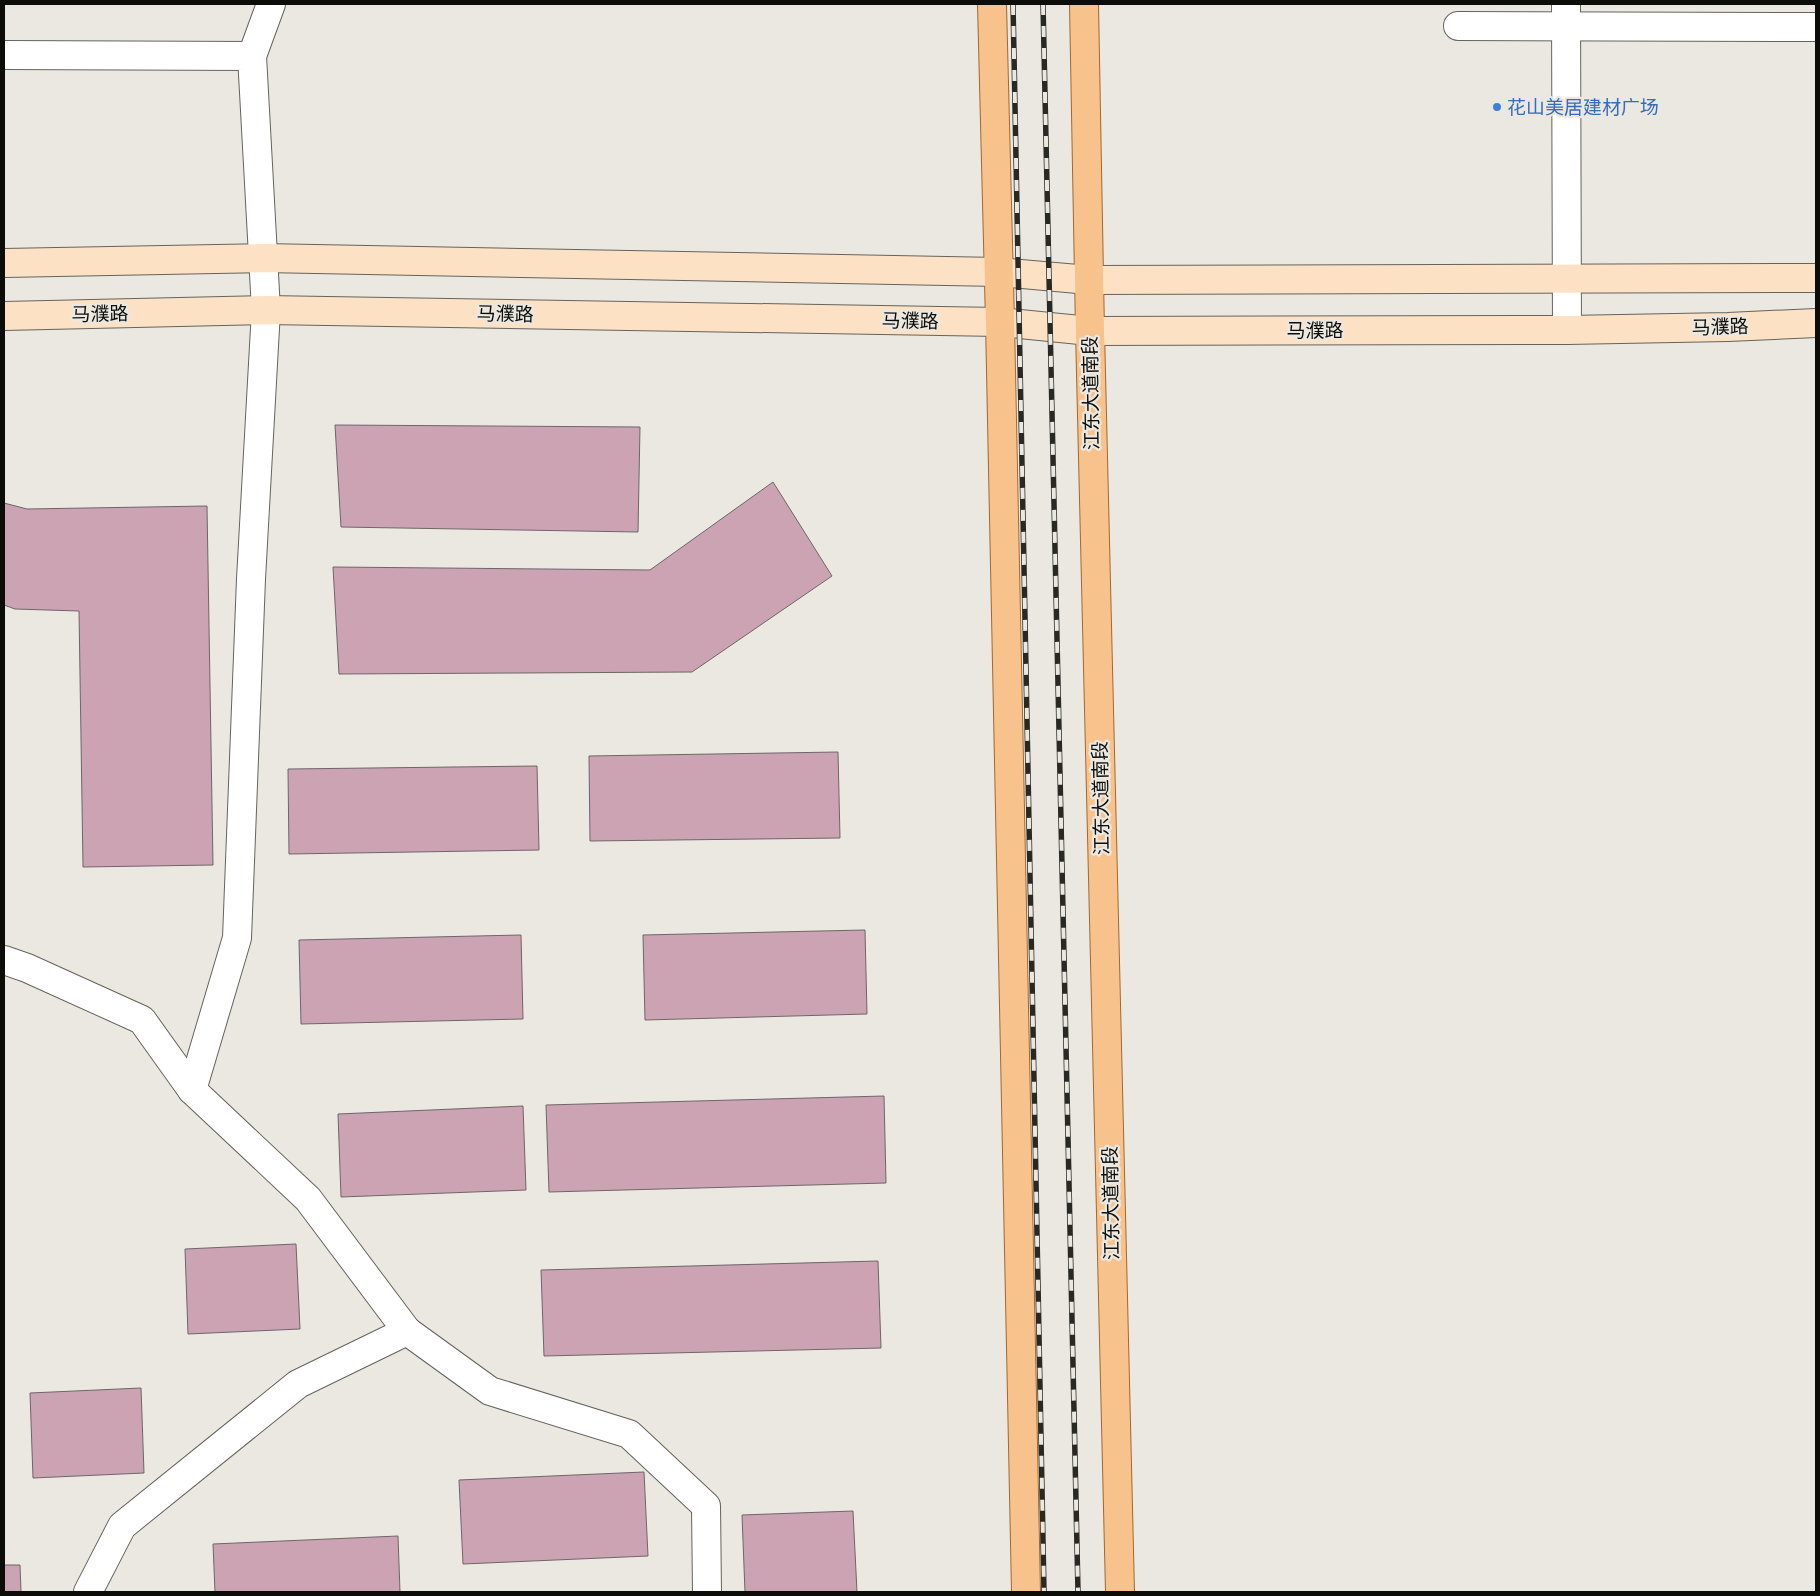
<svg xmlns="http://www.w3.org/2000/svg" width="1820" height="1596" viewBox="0 0 1820 1596" font-family="'Space Grotesk','Noto Sans SC',sans-serif">
<style>
.building{fill:#cca3b2;stroke:#6d6668}
.lines{fill:none;stroke-linecap:round;stroke-linejoin:round}
.minor-casing{stroke:#65635d;stroke-width:30}
.secondary-casing{stroke:#65635d;stroke-width:30}
.primary-casing{stroke:#a3682c;stroke-width:30}
.minor{stroke:#fff;stroke-width:28}
.secondary{stroke:#fce1c5;stroke-width:28}
.primary{stroke:#f8c28c;stroke-width:28}
.rail-casing{stroke:#282825;stroke-width:5.5}
.rail{stroke:#eae8e1;stroke-width:4;stroke-dasharray:11;stroke-linecap:butt}
.shop-dot{fill:#3f7fe0;stroke:#eae8e1;stroke-width:2}
.labels{text-anchor:middle;dominant-baseline:central;stroke-width:4.5;stroke-linejoin:round;paint-order:stroke}
.shop-label{font-size:19px;fill:#366cbe;stroke:#eae8e1;text-anchor:start}
.street-label{font-size:19px;fill:#0c0c09;stroke:#eae8e1}
</style>
<rect width="100%" height="100%" fill="#eae8e1"/>
<g class="building">
<polygon points="335,425 640,427 638,532 341,527"/>
<polygon points="773,482 832,576 692,672 339,674 333,567 650,570"/>
<polygon points="4,503 27,509 207,506 213,865 83,867 79,611 15,609 4,605"/>
<polygon points="838,752 840,838 590,841 589,756"/>
<polygon points="537,766 539,850 289,854 288,769"/>
<polygon points="865,930 867,1014 645,1020 643,935"/>
<polygon points="521,935 523,1019 301,1024 299,940"/>
<polygon points="884,1096 886,1183 549,1192 546,1105"/>
<polygon points="523,1106 526,1190 341,1197 338,1114"/>
<polygon points="296,1244 300,1329 188,1334 185,1249"/>
<polygon points="878,1261 881,1348 544,1356 541,1270"/>
<polygon points="141,1388 144,1473 33,1478 30,1393"/>
<polygon points="644,1472 648,1556 463,1564 459,1480"/>
<polygon points="853,1511 857,1592 745,1592 742,1515"/>
<polygon points="398,1536 400,1592 215,1592 213,1544"/>
<polygon points="4,1565 20,1565 21,1592 4,1592"/>
</g>
<g class="lines">
<defs>
<g id="minor">
<polyline points="1566,4 1567,330"/>
<polyline points="1458,26 1816,27"/>
<polyline points="4,55 252,56 266,310 251,579 237,938 192,1090"/>
<polyline points="252,56 271,4"/>
<polyline points="4,960 27,968 142,1020 192,1090 308,1199 407,1331 298,1384 122,1526 88,1592"/>
<polyline points="407,1331 490,1391 629,1434 706,1506 707,1592"/>
</g>
<g id="secondary">
<polyline points="4,263 263,258 999,272 1089,280 1816,278"/>
<polyline points="4,316 266,310 1000,322 1090,331 1567,330 1728,327 1816,323"/>
</g>
<g id="primary">
<polyline points="992,4 1000,322 1026,1592"/>
<polyline points="1084,4 1090,331 1120,1592"/>
</g>
</defs>
<use href="#minor" class="minor-casing"/>
<use href="#secondary" class="secondary-casing"/>
<use href="#primary" class="primary-casing"/>
<use href="#minor" class="minor"/>
<use href="#secondary" class="secondary"/>
<use href="#primary" class="primary"/>
<defs>
<g id="rail">
<polyline points="1013,4 1044,1592"/>
<polyline points="1043,4 1078,1592"/>
</g>
</defs>
<use href="#rail" class="rail-casing"/>
<use href="#rail" class="rail"/>
</g>
<circle class="shop-dot" cx="1497" cy="107" r="5"/>
<g class="labels">
<g class="shop-label">
<text x="1507" y="107">花山美居建材广场</text>
</g>
<g class="street-label">
<text transform="translate(100 314) rotate(-1)">马濮路</text>
<text transform="translate(505 314) rotate(1)">马濮路</text>
<text transform="translate(910 321) rotate(1)">马濮路</text>
<text transform="translate(1720 327) rotate(-2)">马濮路</text>
<text x="1315" y="330">马濮路</text>
<text transform="translate(1091 393) rotate(-91)">江东大道南段</text>
<text transform="translate(1101 798) rotate(-91)">江东大道南段</text>
<text transform="translate(1111 1203) rotate(-91)">江东大道南段</text>
</g>
</g>
<rect width="1820" height="1596" fill="none" stroke="#0c0c09" stroke-width="10"/>
</svg>
